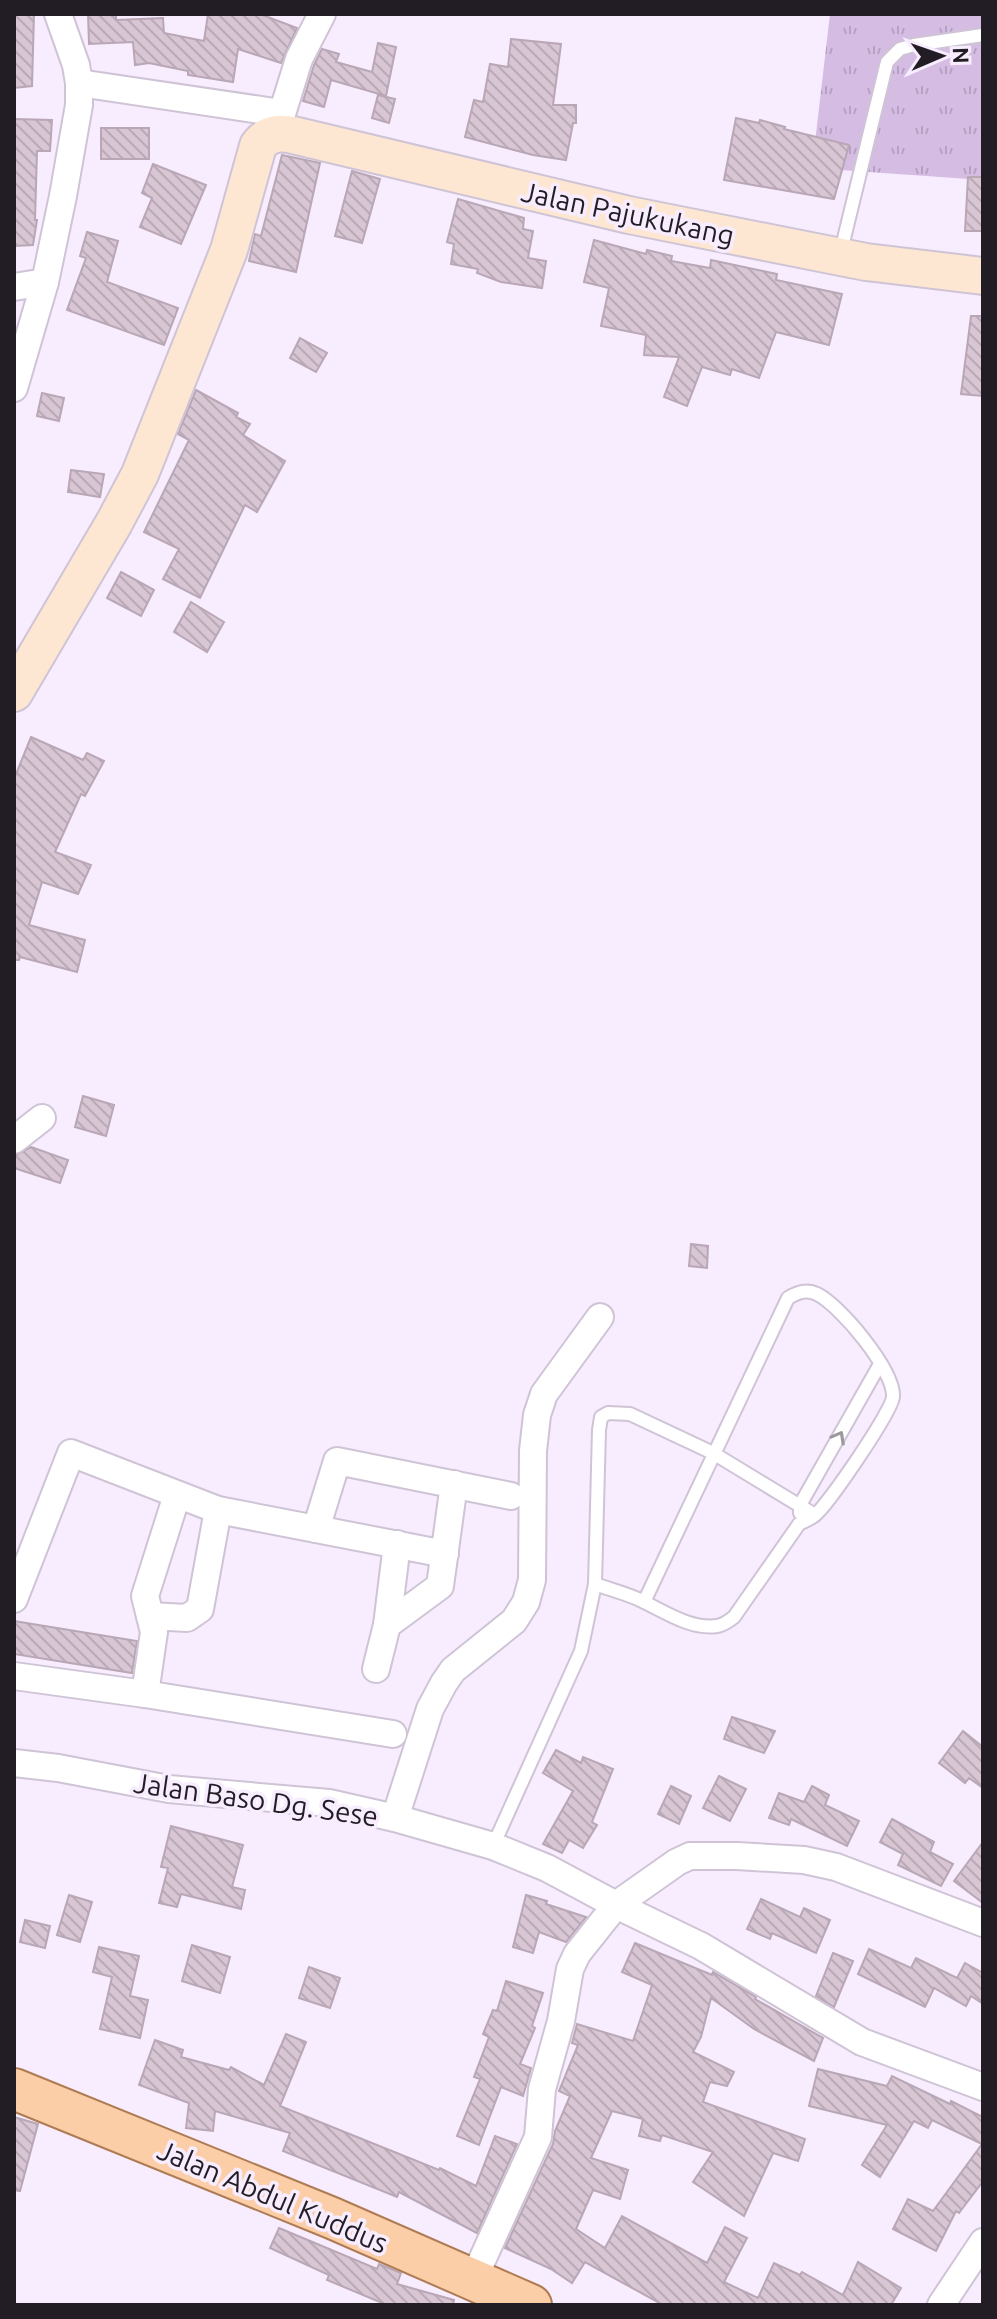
<svg xmlns="http://www.w3.org/2000/svg" width="997" height="2319" viewBox="0 0 997 2319" font-family="Ubuntu,sans-serif">
<style>
.grass{fill:url(#grass-tufts)}
.building{fill:url(#building-back-hatch);stroke:#b9a7b5;stroke-width:2}
.lines{fill:none;stroke-linecap:round;stroke-linejoin:round}
.lane-casing{stroke:#cfc4d6;stroke-width:16}
.street-casing{stroke:#cfc4d6;stroke-width:30}
.secondary-casing{stroke:#cfc4d6;stroke-width:40}
.primary-casing{stroke:#ae7b53;stroke-width:44}
.lane{stroke:#fff;stroke-width:12}
.street{stroke:#fff;stroke-width:26}
.secondary{stroke:#fde7d3;stroke-width:36}
.primary{stroke:#fbcea7;stroke-width:40}
.oneway{stroke:#9c999c}
.labels{text-anchor:middle;dominant-baseline:central;stroke-width:7;stroke-linejoin:round;paint-order:stroke}
.street-label{font-size:28px;fill:#221d24;stroke:#f8ecff}
</style>
<defs>
<pattern id="grass-tufts" width="24" height="20" patternUnits="userSpaceOnUse" patternTransform="scale(2)"><rect width="24" height="20" fill="#d5bce3"/><path d="M3 7l-1-3M5 7V3M7 7l1-3M15 17l-1-3M17 17v-4M19 17l1-3" fill="none" stroke="#b7a1c3"/></pattern>
<pattern id="building-back-hatch" width="6" height="6" patternUnits="userSpaceOnUse" patternTransform="scale(2)"><rect width="6" height="6" fill="#d8c6d4"/><path d="M-1 5l2 2M0 0l6 6M5-1l2 2" fill="none" stroke="#b9aab6"/></pattern>
</defs>
<rect width="100%" height="100%" fill="#f8ecff"/>
<polygon class="grass" points="830,14 983,14 983,180 812,168"/>
<g class="building">
<polygon points="14,14 34,14 32,86 14,88"/>
<polygon points="88,14 116,14 116,20 163,18 164,33 204,41 208,14 260,14 297,28 281,63 238,49 233,82 188,75 188,71 149,63 135,65 133,42 89,44"/>
<polygon points="511,39 561,44 553,105 576,105 576,123 573,123 566,160 533,155 465,137 474,100 483,102 490,64 508,67"/>
<polygon points="378,43 396,47 386,96 331,80 324,107 303,101 314,65 322,49 339,54 336,62 372,72"/>
<polygon points="378,95 395,99 389,123 372,118"/>
<polygon points="736,118 759,123 760,120 785,127 784,129 849,145 834,199 724,180"/>
<polygon points="14,119 52,120 50,151 37,151 35,220 37,220 33,245 14,246"/>
<rect x="101" y="128" width="48" height="31"/>
<polygon points="282,155 320,163 296,272 249,261 255,234 261,236"/>
<polygon points="153,164 206,185 181,244 140,227 152,198 142,193"/>
<polygon points="352,171 380,179 362,243 335,236"/>
<polygon points="968,177 983,177 983,231 965,231"/>
<polygon points="458,199 524,218 523,229 533,231 528,258 546,261 542,288 501,282 477,273 478,269 451,264 454,244 447,242"/>
<polygon points="87,232 118,241 107,282 178,308 164,345 67,310 86,258 80,256"/>
<polygon points="594,240 646,254 647,250 672,256 671,261 710,268 711,260 777,274 776,280 842,294 829,345 776,332 759,378 732,369 730,375 702,367 687,406 664,397 679,357 644,355 646,335 601,326 609,288 584,282"/>
<polygon points="971,316 983,316 983,396 961,394"/>
<polygon points="300,338 327,353 316,372 290,358"/>
<polygon points="196,390 238,413 236,417 250,424 243,435 285,461 257,512 245,505 200,598 163,579 179,549 144,532 189,440 178,434"/>
<polygon points="42,393 64,398 59,421 37,416"/>
<polygon points="71,470 104,474 100,497 68,492"/>
<polygon points="121,572 154,590 141,616 107,598"/>
<polygon points="191,602 224,622 207,652 174,632"/>
<polygon points="31,737 83,760 87,753 104,761 85,796 81,794 55,852 91,865 78,894 42,882 29,925 85,940 77,972 20,957 19,960 14,960 14,779"/>
<polygon points="83,1096 114,1105 106,1136 75,1127"/>
<polygon points="31,1147 68,1160 60,1183 14,1168 14,1156"/>
<polygon points="691,1244 708,1246 707,1268 689,1266"/>
<polygon points="14,1621 137,1641 132,1673 14,1654"/>
<polygon points="732,1717 775,1731 764,1753 724,1739"/>
<polygon points="963,1731 983,1747 983,1788 969,1778 965,1783 939,1763"/>
<polygon points="556,1750 581,1763 583,1757 613,1769 592,1822 597,1825 583,1848 569,1840 562,1853 543,1844 573,1791 543,1773"/>
<polygon points="719,1776 746,1789 730,1821 703,1808"/>
<polygon points="671,1786 691,1796 679,1824 658,1814"/>
<polygon points="812,1786 829,1795 825,1805 859,1821 847,1846 791,1819 789,1825 769,1818 779,1793 804,1802"/>
<polygon points="892,1819 934,1842 930,1852 953,1864 941,1886 898,1865 903,1854 880,1842"/>
<polygon points="171,1826 243,1845 232,1887 245,1890 241,1909 181,1894 177,1907 159,1903 168,1868 161,1867"/>
<polygon points="983,1842 983,1903 954,1881"/>
<polygon points="69,1895 92,1902 80,1942 57,1935"/>
<polygon points="526,1895 547,1901 546,1904 586,1917 566,1942 539,1932 533,1953 513,1947"/>
<polygon points="761,1899 800,1917 804,1908 830,1920 816,1953 772,1933 770,1939 747,1929"/>
<polygon points="25,1920 50,1926 45,1948 20,1942"/>
<polygon points="635,1943 712,1975 713,1972 756,1997 755,1999 823,2038 814,2061 754,2029 711,1998 701,2037 693,2052 734,2072 727,2086 710,2082 703,2102 805,2139 798,2161 773,2153 744,2216 693,2182 713,2152 662,2135 660,2141 639,2136 643,2119 612,2111 591,2158 628,2170 620,2199 593,2190 576,2229 605,2248 622,2216 707,2263 725,2227 747,2238 724,2282 758,2298 774,2263 800,2275 802,2272 843,2295 858,2262 901,2288 891,2305 663,2305 585,2262 572,2283 551,2269 505,2248 553,2144 555,2131 570,2096 559,2091 578,2045 572,2043 577,2024 633,2041 652,1985 622,1972"/>
<polygon points="192,1945 230,1957 220,1993 182,1981"/>
<polygon points="99,1947 139,1956 130,1996 148,2000 140,2038 100,2029 112,1977 93,1972"/>
<polygon points="869,1949 911,1968 916,1958 957,1978 965,1963 983,1973 983,2004 971,1996 966,2006 934,1988 925,2007 858,1974"/>
<polygon points="833,1953 853,1961 834,2007 816,1996"/>
<polygon points="309,1967 340,1978 330,2008 299,1998"/>
<polygon points="506,1981 543,1993 532,2026 535,2028 520,2064 531,2068 523,2096 501,2087 479,2145 457,2136 480,2079 474,2077 489,2037 483,2034 493,2010 497,2011"/>
<polygon points="286,2034 306,2042 280,2106 439,2170 440,2168 476,2186 495,2136 517,2144 477,2233 399,2192 397,2197 283,2151 290,2133 215,2111 213,2131 186,2128 189,2103 139,2085 155,2040 183,2050 181,2057 229,2070 231,2067 264,2085"/>
<polygon points="818,2069 887,2086 892,2076 950,2104 951,2101 983,2117 983,2186 981,2184 959,2213 956,2211 936,2251 893,2229 908,2199 933,2211 982,2144 932,2120 928,2128 914,2121 880,2177 862,2165 887,2125 809,2106"/>
<polygon points="14,2117 38,2124 20,2191 14,2190"/>
<polygon points="279,2228 377,2269 379,2264 401,2273 397,2284 454,2300 453,2305 387,2305 327,2280 329,2275 270,2248"/>
</g>
<g class="lines">
<defs>
<g id="lane">
<polyline points="840,255 887,62 900,49 914,45 983,35"/>
<polyline points="800,1513 800,1505 880,1364"/>
<path d="M595,1584C609,1589 624,1593 638,1599C662,1610 690,1630 717,1626C723,1625 729,1621 734,1617L799,1524C804,1521 811,1519 815,1515C828,1505 892,1411 893,1397C895,1371 840,1305 817,1294C807,1289 798,1292 788,1298L644,1602"/>
<polyline points="493,1846 581,1651 595,1584 599,1430 601,1417 608,1413 630,1414 713,1453 815,1515"/>
</g>
<g id="street">
<polyline points="79,83 281,113"/>
<polyline points="277,130 299,59 322,14"/>
<polyline points="45,282 63,196 79,105 79,83 76,65 58,14"/>
<polyline points="14,287 45,282 14,388"/>
<polyline points="14,1140 42,1118"/>
<polyline points="316,1529 337,1461 511,1496"/>
<polyline points="14,1599 71,1453 218,1510 445,1554"/>
<polyline points="150,1616 187,1618 200,1609 218,1510"/>
<polyline points="387,1625 397,1544"/>
<polyline points="376,1669 387,1625 440,1586 454,1484"/>
<polyline points="14,1676 145,1694 393,1734"/>
<polyline points="145,1694 154,1632 145,1596 177,1495"/>
<polyline points="14,1763 58,1768 169,1789 329,1803 395,1818 493,1846 547,1868 616,1905 677,1862 690,1856 737,1856 804,1860 836,1867 983,1923"/>
<polyline points="395,1818 430,1709 444,1683 453,1670 514,1621 526,1602 532,1580 533,1451 537,1415 544,1394 600,1317"/>
<polyline points="473,2280 538,2137 542,2089 561,2021 570,1969 577,1954 616,1905 701,1946 862,2042 983,2087"/>
<polyline points="941,2305 983,2242"/>
</g>
<path id="secondary" d="M14,693L114,523L140,474L229,250L258,146C267,133 279,132 293,135L629,215L866,262L983,276"/>
<polyline id="primary" points="14,2089 332,2218 531,2305"/>
</defs>
<use href="#lane" class="lane-casing"/>
<use href="#street" class="street-casing"/>
<use href="#secondary" class="secondary-casing"/>
<use href="#primary" class="primary-casing"/>
<use href="#lane" class="lane"/>
<use href="#street" class="street"/>
<use href="#secondary" class="secondary"/>
<use href="#primary" class="primary"/>
</g>
<defs><path id="oneway-chevron" d="M-2-3.5L2.5 0L-2 3.5" fill="none" stroke-width="1.6" stroke-linecap="round" stroke-linejoin="round" transform="scale(2)"/></defs>
<use class="oneway" href="#oneway-chevron" transform="translate(839 1437) rotate(-61)"/>
<g class="labels">
<g class="street-label">
<text transform="translate(628 213) rotate(12)">Jalan Pajukukang</text>
<text transform="translate(256 1799) rotate(8)">Jalan Baso Dg. Sese</text>
<text transform="translate(273 2196) rotate(23)">Jalan Abdul Kuddus</text>
</g>
</g>
<rect width="997" height="2319" fill="none" stroke="#221d24" stroke-width="32"/>
<g transform="translate(941 56) rotate(88)" stroke="#f8ecff" stroke-width="6" paint-order="stroke">
<path d="M0-6L14 30L0 20L-14 30Z" fill="#221d24"/>
<text y="-12" font-size="22" font-weight="bold" text-anchor="middle" fill="#221d24">N</text>
</g>
</svg>
